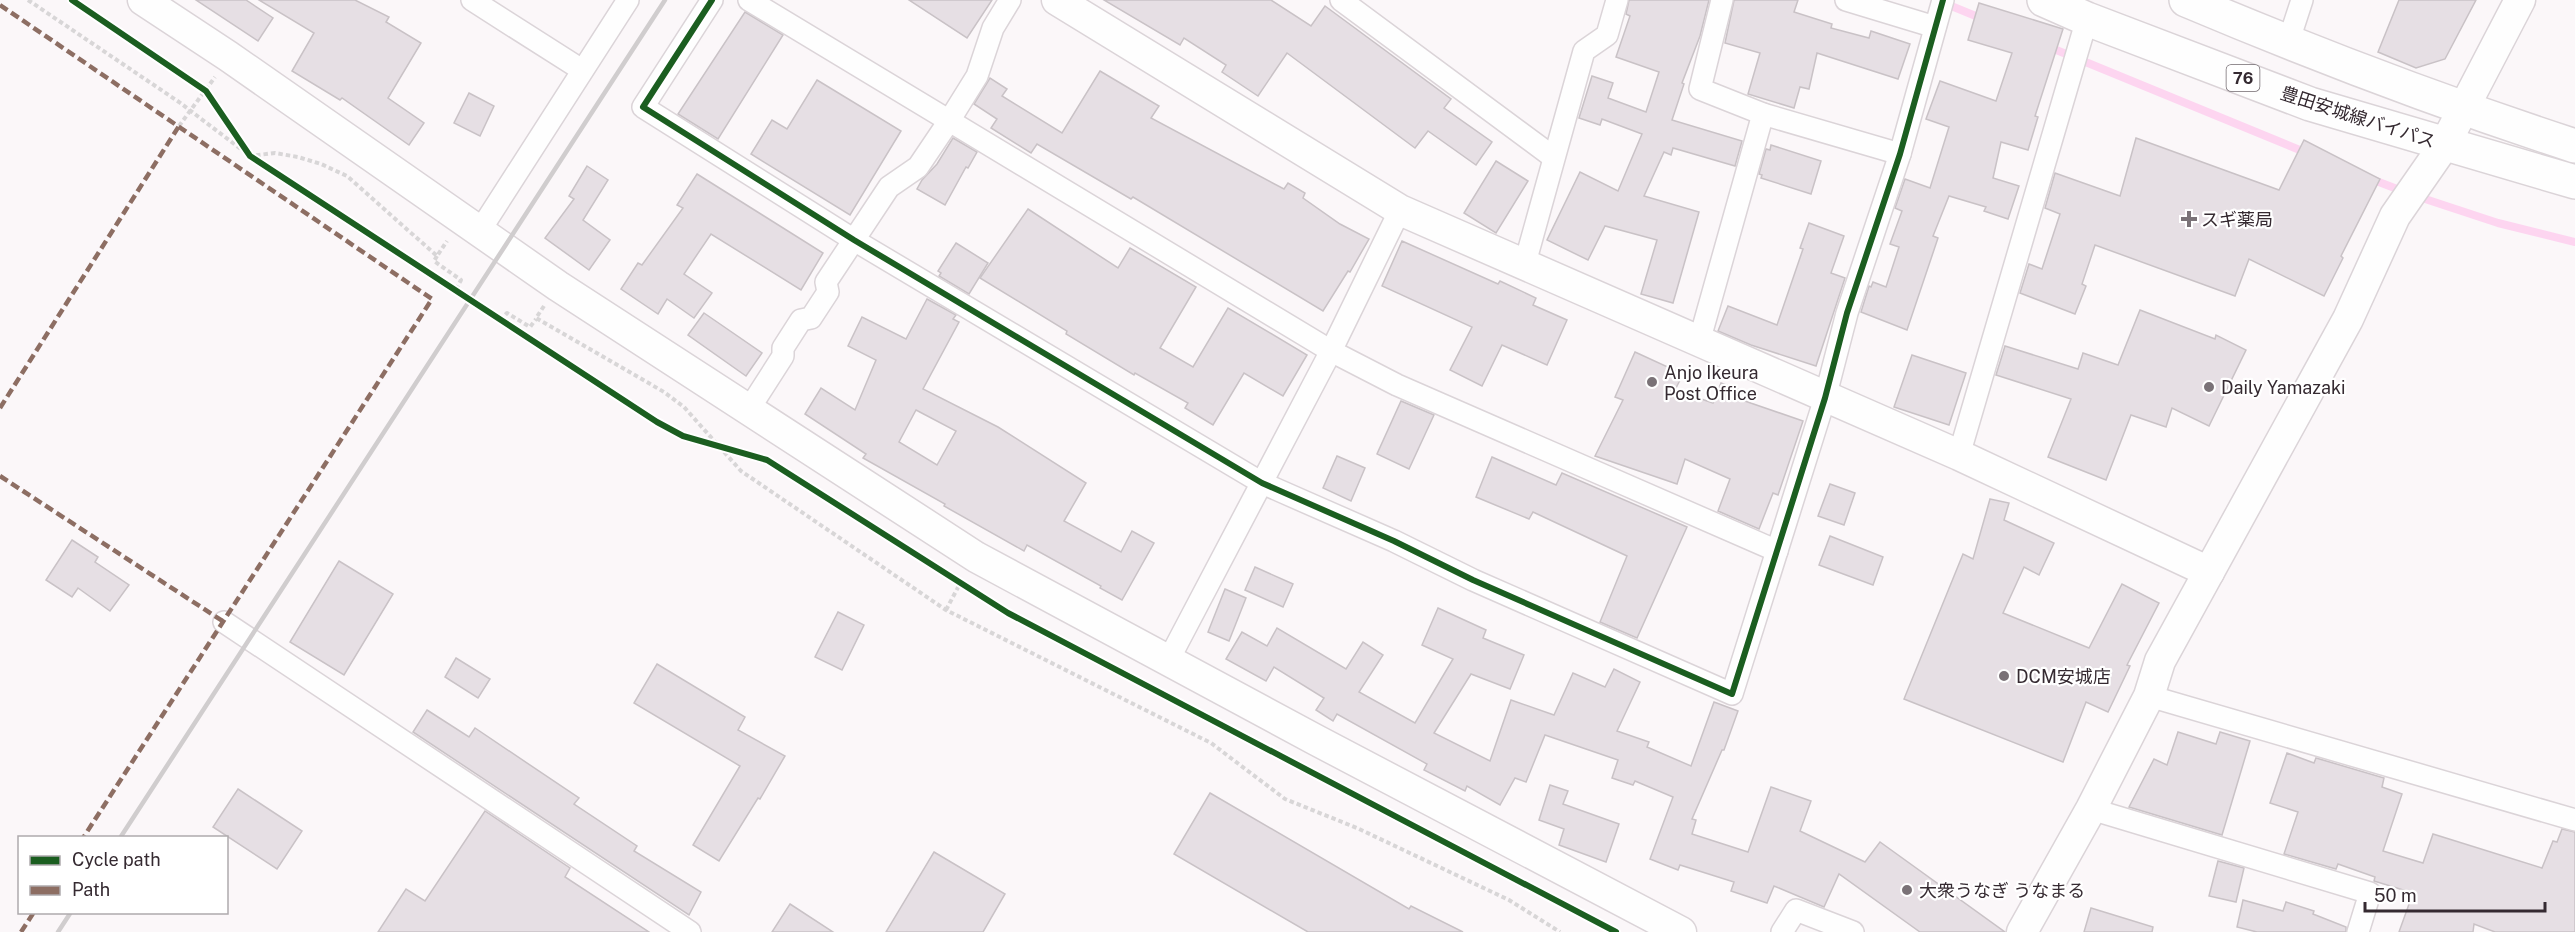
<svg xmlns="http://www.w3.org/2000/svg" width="2575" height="932" viewBox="0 0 2575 932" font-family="'Public Sans','Noto Sans JP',sans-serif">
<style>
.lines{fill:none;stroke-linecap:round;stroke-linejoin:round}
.stream{stroke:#fdd5f0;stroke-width:8}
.building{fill:#e6dfe4;stroke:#c9c2c6;stroke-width:1.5;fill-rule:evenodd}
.street-casing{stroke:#dbd4d8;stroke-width:24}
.secondary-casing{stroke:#dbd4d8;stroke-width:33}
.primary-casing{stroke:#dbd4d8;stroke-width:36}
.path{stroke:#d8d6d7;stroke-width:4;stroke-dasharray:4.5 3;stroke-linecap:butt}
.street{stroke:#fefefe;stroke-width:21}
.secondary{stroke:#fefefe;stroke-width:30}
.primary{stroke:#fefefe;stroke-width:33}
.rail{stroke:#d0cdce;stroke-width:4.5}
.quiet{stroke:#8d6e63;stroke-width:4.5;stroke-dasharray:9 4.5;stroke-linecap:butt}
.cycleway-casing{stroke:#fff;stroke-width:10}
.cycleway{stroke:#1b5e20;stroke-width:6}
.poi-dot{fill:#7a7277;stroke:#fff;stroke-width:2}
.labels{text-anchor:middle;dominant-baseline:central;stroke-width:4.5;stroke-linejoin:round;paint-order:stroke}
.shield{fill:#fff;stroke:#726a6f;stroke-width:1.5}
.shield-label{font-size:16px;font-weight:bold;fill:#352a31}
.street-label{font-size:18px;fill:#352a31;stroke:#fff}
.poi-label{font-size:18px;fill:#352a31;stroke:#fff;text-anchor:start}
</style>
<rect width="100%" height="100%" fill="#fbf7f9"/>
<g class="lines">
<g class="stream">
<polyline points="1944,3 1983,19"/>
<polyline points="2049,47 2307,153"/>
<polyline points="2371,179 2405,192"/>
<polyline points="2416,196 2498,223 2575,242"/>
</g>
</g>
<g class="building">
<polygon points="196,0 246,0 273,18 258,41"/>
<polygon points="259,0 355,0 389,17 386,22 421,43 388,98 424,123 409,145 342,98 340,100 292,71 314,33"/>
<polygon points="909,0 992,0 967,38"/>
<polygon points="1104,0 1271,0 1311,26 1325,6 1451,99 1444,108 1492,142 1476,165 1428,131 1415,148 1287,53 1258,96 1222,72 1226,65 1184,38 1180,45"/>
<polygon points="1629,0 1709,0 1700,36 1682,83 1684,84 1672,120 1742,141 1735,166 1673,148 1671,155 1664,152 1644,196 1699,212 1673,303 1641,294 1657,240 1605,226 1588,260 1547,240 1580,172 1618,191 1642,134 1602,119 1600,125 1579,118 1592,76 1613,83 1608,98 1646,112 1659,72 1616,57 1630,16 1626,14"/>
<polygon points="1734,0 1798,0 1794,12 1832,24 1831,28 1869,38 1871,31 1910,44 1898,79 1817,53 1809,89 1800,87 1794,108 1748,94 1760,53 1725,43"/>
<polygon points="2399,0 2476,0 2445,59 2416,68 2378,52"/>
<polygon points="1979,3 2063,29 2035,116 2038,117 2028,150 2001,142 1993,178 2019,186 2008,219 1984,211 1986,207 1949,196 1933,236 1938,238 1907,330 1861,312 1869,286 1871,287 1873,282 1886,287 1899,247 1890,244 1902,211 1895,208 1905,179 1930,188 1949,127 1926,119 1940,81 1996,101 2012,53 1968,40"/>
<polygon points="745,12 783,35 718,139 678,114"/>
<polygon points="1100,71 1159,106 1151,118 1284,189 1288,183 1305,193 1303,198 1340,224 1369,239 1350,272 1348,271 1323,311 1133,197 1131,199 1037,144 1031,153 991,128 997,119 974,104 990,78 1007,89 1002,96 1062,133"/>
<polygon points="817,80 901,131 850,215 751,154 772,120 787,129"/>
<polygon points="469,93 494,106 480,136 454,123"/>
<polygon points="953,138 977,152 968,168 966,167 945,205 917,189 922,180 937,164"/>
<polygon points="2136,138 2279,190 2304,140 2380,179 2341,256 2343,258 2324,296 2249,259 2235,296 2095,245 2082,284 2086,286 2075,314 2020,293 2029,264 2042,269 2060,214 2045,208 2055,173 2120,196"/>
<polygon points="1771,145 1821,161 1811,194 1761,178 1762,175 1759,174 1766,149 1770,150"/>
<polygon points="1496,161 1528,181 1496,233 1464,213"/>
<polygon points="587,166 608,180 583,220 610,240 589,270 545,238 574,199 569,196"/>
<polygon points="697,174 823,253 801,290 711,234 684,274 712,293 694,318 667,299 658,314 621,289 638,263 642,265 683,208 677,205"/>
<polygon points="1028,209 1118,268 1130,248 1196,287 1160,348 1193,367 1228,308 1307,355 1283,396 1244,373 1213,425 1185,408 1188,403 1135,373 1134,375 1066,334 1067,331 980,278"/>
<polygon points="1809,223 1844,236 1831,273 1845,278 1816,366 1751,345 1718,331 1728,306 1777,325 1803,249 1800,248"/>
<polygon points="1402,241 1498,284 1500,281 1536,298 1533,305 1567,320 1547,365 1502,345 1482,386 1450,370 1472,327 1382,286"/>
<polygon points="956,243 988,263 969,294 939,276 941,273 938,271"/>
<path d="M927,299L956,315L953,319L959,322L923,389L998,427L1086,483L1064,521L1121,552L1132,531L1154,543L1122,600L1100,588L1101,586L1027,545L1024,551L944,506L945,504L863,458L866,454L805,414L821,388L855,410L876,360L848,346L862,317L906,339ZM916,410L956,431L937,465L899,442Z"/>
<polygon points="2140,310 2215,339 2216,335 2246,350 2209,426 2172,408 2166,427 2131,415 2106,480 2048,457 2071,399 1996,375 2005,346 2078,369 2083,353 2118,365"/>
<polygon points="704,313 762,353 746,376 688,335"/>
<polygon points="1635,352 1683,374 1675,390 1713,403 1721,383 1742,391 1739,399 1803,421 1778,495 1773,493 1759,529 1718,511 1730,479 1685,459 1677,484 1595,456 1623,400 1615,397"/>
<polygon points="1912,355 1966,373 1949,425 1894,407"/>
<polygon points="1401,401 1434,415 1409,469 1377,454"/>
<polygon points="1337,456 1365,468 1351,501 1323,488"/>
<polygon points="1492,457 1556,485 1562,473 1687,527 1637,638 1600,622 1627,556 1533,512 1529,519 1476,497"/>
<polygon points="1830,484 1855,493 1844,525 1818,516"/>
<polygon points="1990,499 2009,503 2004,520 2054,543 2039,575 2024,567 2003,613 2089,648 2122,584 2159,603 2127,665 2130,666 2108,712 2086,702 2063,762 1904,699 1963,554 1973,559"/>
<polygon points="1830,536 1883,557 1873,585 1819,565"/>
<polygon points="72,540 98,557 95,562 129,585 110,611 78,588 72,597 46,580"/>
<polygon points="339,561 393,594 344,675 290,642"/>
<polygon points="1255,567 1293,584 1283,607 1245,590"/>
<polygon points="1225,589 1246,598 1229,641 1208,632"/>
<polygon points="1438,608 1486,630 1483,638 1524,655 1510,689 1471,674 1434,733 1490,761 1511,700 1554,715 1573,673 1605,687 1614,669 1640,682 1617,731 1649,742 1647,747 1691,766 1714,702 1738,711 1724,750 1722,750 1692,819 1696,820 1692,834 1748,852 1771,787 1811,801 1800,831 1865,862 1880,842 2005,932 1920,932 1839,874 1824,907 1774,886 1767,903 1731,891 1734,882 1680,865 1678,870 1650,859 1673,797 1635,781 1633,785 1612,778 1618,760 1545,735 1526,782 1515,778 1500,805 1467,786 1465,791 1424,770 1427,764 1337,714 1333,721 1316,710 1324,698 1274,667 1266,681 1226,659 1242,632 1267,646 1277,628 1346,669 1363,642 1383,655 1359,692 1415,723 1453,659 1422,645"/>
<polygon points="838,612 864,625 842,670 815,657"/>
<polygon points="456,658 490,679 478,698 445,677"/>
<polygon points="657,664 745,717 738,730 785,756 760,799 758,798 719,861 693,845 740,766 634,703"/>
<polygon points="427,710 469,737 475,728 579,798 574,804 637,846 634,851 701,892 689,915 413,732"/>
<polygon points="2178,732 2216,744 2220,732 2250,741 2222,835 2129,807 2154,759 2167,765"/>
<polygon points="2287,753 2314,763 2316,758 2384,778 2382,787 2402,794 2383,851 2423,863 2433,834 2542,868 2553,841 2557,842 2562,829 2575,832 2575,932 2495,932 2474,924 2473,932 2399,932 2413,893 2374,881 2375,877 2338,864 2336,869 2284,854 2298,812 2270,803"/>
<polygon points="1550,785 1568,791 1563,804 1619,824 1606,862 1559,845 1564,829 1539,820"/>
<polygon points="238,789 302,831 277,869 213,827"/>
<polygon points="1210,793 1409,909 1411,906 1463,932 1308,932 1174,854"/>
<polygon points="485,811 570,868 565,877 649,932 378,932 406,889 425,901"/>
<polygon points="934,852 1005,894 983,932 886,932"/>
<polygon points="2218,861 2244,868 2236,902 2209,896"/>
<polygon points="2243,900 2283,911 2286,902 2314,911 2313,914 2346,927 2346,932 2257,932 2237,927"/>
<polygon points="790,904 833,932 772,932"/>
<polygon points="2091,908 2153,927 2152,932 2084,932"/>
</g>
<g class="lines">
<defs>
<g id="street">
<polyline points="472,0 582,70"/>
<polyline points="712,0 643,107 854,240 1262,483 1394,541 1473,580 1732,694 1825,398 1847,313 1900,154 1943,0"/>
<polyline points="749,0 1331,351 1397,385 1777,551"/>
<polyline points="1341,0 1553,157"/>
<polyline points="1722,0 1700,89 1763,114"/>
<polyline points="1846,0 1935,27"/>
<polyline points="2288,43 2302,0"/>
<polyline points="479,232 628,0"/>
<polyline points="1525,263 1584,51 1607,35 1617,0"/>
<polyline points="1699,342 1763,114 1900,154"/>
<polyline points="749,409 783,356 783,348 801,320 811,318 828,292 826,282 889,187 918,167 949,121 977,76 993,28 1010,0"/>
<polyline points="1959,455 2087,19"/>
<polyline points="224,622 690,932"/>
<polyline points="1168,661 1331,351 1400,210"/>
<polyline points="2149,696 2575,820"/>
<polyline points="2091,809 2370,893 2358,932"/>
<polyline points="1782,932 1796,910 1853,932"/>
</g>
<g id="secondary">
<polyline points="143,0 228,56 558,286 976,557 1316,740 1681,932"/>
<polyline points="1057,0 1400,210 1959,455 2209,572"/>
<polyline points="2022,932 2091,809 2149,696 2160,661 2348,319 2395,216 2445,144 2520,0"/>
</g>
<g id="primary">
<polyline points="2044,0 2087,19 2310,104 2575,182"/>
<path d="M2186,0C2314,54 2443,103 2575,146"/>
</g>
</defs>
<use href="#street" class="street-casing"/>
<use href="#secondary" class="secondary-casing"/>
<use href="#primary" class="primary-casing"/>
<g class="path">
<polyline points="28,0 179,102 250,156 275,153 298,157 321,164 347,176 437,256 447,241"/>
<polyline points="179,126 215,77"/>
<polyline points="437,256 434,261 461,280 455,291"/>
<polyline points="544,306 536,318 664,392 684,407 741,471 946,610 1211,743 1285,799 1357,828 1509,900 1560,932"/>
<polyline points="500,320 507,313 530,327 536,319"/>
<polyline points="946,610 963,578"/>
</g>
<use href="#street" class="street"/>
<use href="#secondary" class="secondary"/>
<use href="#primary" class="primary"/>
<g class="rail">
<polyline points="120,838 665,0"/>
<polyline points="58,932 71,912"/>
</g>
<g class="quiet">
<polyline points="0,5 432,299 83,838"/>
<polyline points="0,408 179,126"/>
<polyline points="0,476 224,622"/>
<polyline points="21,932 34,912"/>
</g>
<defs>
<g id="cycleway">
<polyline points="72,0 206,91 250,156 657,422 683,436 767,460 1008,613 1616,932"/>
<polyline points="712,0 643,107 854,240 1262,483 1394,541 1473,580 1732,694 1825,398 1847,313 1900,154 1943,0"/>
</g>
</defs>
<use href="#cycleway" class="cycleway-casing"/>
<use href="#cycleway" class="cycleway"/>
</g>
<g class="poi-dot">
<path d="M2186 210h6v6h6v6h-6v6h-6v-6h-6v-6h6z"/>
<circle cx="1652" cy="382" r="6"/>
<circle cx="2209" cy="387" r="6"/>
<circle cx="2004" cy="676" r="6"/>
<circle cx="1907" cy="890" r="6"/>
</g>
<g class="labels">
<rect class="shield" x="2226.5" y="65" width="33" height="26" rx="4.5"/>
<g class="shield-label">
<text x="2243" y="78">76</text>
</g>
<g class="street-label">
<text transform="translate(2358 117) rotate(18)">豊田安城線バイパス</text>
</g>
<g class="poi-label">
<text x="2201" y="219">スギ薬局</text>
<text x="1664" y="372">Anjo Ikeura<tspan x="1664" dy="21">Post Office</tspan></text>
<text x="2221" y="387">Daily Yamazaki</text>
<text x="2016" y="676">DCM安城店</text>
<text x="1919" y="890">大衆うなぎ うなまる</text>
</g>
</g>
<rect x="18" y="836" width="210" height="78" fill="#ffffff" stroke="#aeaaad" stroke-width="1.5"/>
<rect x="30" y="856" width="30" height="9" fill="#1b5e20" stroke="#aeaaad" stroke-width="1.5"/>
<text x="72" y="866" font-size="18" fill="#352a31">Cycle path</text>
<rect x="30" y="886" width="30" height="9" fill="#8d6e63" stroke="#aeaaad" stroke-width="1.5"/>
<text x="72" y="896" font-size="18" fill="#352a31">Path</text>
<path d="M2365 902v9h180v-9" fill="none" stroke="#352a31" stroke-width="3"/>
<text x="2374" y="902" font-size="18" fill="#352a31" stroke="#ffffff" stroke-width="4.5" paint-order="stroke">50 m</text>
</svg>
